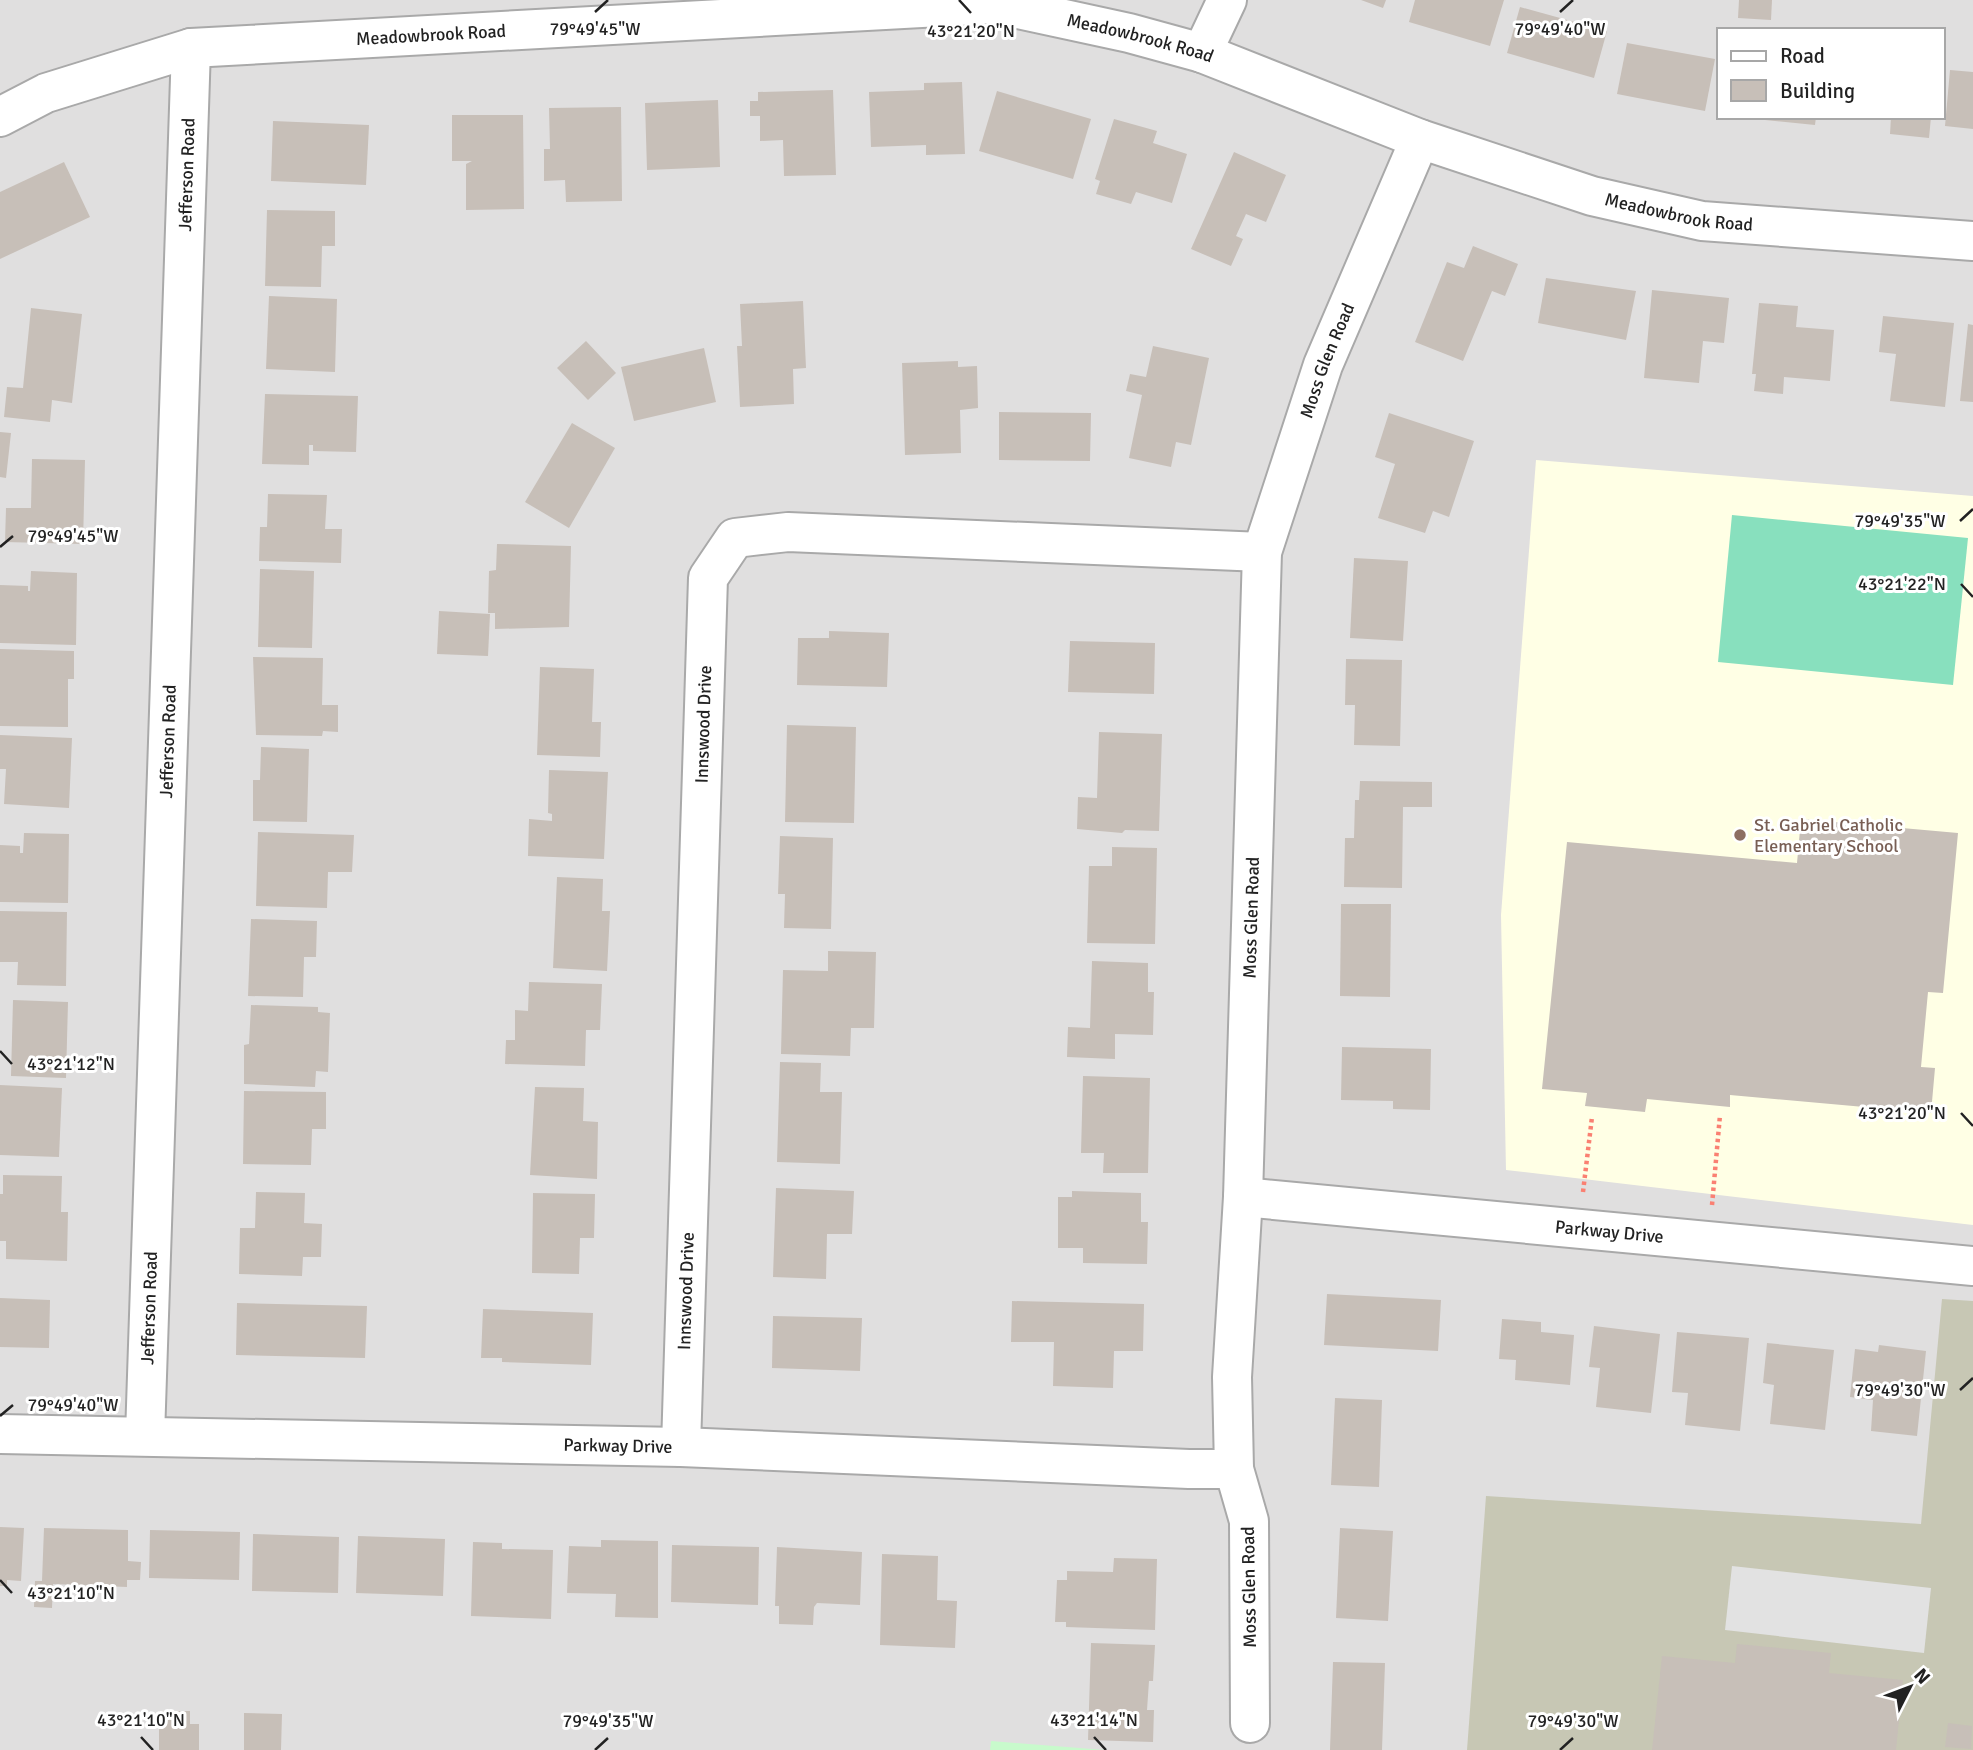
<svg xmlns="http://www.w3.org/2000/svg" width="1973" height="1750" viewBox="0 0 1973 1750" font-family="Signika,sans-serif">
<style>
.residential{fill:#e0dfdf;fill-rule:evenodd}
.education{fill:#ffffe5}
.construction{fill:#c7c7b4}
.park{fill:#c8facc}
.pitch{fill:#88e0be}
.parking{fill:#e2e2e2}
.building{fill:#c7bfb8}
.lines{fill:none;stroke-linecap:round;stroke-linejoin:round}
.street-casing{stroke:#a9a9a9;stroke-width:42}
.path{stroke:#fa8072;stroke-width:4.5;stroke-dasharray:3.5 3.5;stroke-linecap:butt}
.street{stroke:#fff;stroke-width:38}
.ticks{fill:none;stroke:#222;stroke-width:2.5}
.education-dot{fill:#8d6e63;stroke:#fff;stroke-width:2.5}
.labels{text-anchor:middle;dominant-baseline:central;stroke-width:6;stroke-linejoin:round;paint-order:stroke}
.street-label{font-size:18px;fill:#222;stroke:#fff}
.education-label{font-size:18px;fill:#785e54;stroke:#fff;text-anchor:start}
.ticks-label{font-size:18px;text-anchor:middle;fill:#222;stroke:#fff;stroke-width:6;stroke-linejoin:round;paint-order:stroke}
</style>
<rect width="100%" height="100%" fill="#f2efe9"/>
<path class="residential" d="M0,0H1973V1750H0ZM1719,30H1943V117H1719Z"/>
<polygon class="education" points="1536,460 1973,496 1973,1225 1506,1170 1501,915"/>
<polygon class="construction" points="1942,1299 1973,1301 1973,1750 1467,1750 1486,1496 1921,1524"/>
<polygon class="park" points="991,1741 1105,1750 990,1750"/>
<polygon class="pitch" points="1732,515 1968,538 1953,685 1718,662"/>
<polygon class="parking" points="1732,1566 1931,1588 1924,1653 1725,1630"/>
<g class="building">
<polygon points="1361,0 1386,0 1383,8"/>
<polygon points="1415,0 1504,0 1490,46 1409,22"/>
<polygon points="1739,0 1772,0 1771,20 1738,18"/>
<polygon points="1520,7 1607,31 1594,78 1507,53"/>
<polygon points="1627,43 1715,59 1705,111 1617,94"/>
<polygon points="1950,70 1973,72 1973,129 1945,126"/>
<polygon points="962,82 965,154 926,155 926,145 871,147 869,92 924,90 924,83"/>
<polygon points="833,90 836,175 784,176 783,140 760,141 760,116 750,116 750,101 758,101 758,92"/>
<polygon points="997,91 1091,119 1073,179 979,151"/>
<polygon points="718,100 720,167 647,170 645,103"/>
<polygon points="621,107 622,201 566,202 565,180 544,181 544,149 550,149 549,108"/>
<polygon points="452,115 523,115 524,209 466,210 466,164 472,161 452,161"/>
<polygon points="1755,117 1816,117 1815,125 1755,119"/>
<polygon points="1891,117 1931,117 1929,138 1890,134"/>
<polygon points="1114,119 1157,131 1153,143 1187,154 1172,203 1136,192 1131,204 1096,194 1100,181 1095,179"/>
<polygon points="273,121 369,125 366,185 271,181"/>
<polygon points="1234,152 1286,175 1266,222 1246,214 1236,236 1243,239 1231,266 1191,249"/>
<polygon points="64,162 90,217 0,259 0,192"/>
<polygon points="267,210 335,211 335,246 322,246 321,287 265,286"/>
<polygon points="1473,246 1518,264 1505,296 1492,291 1463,361 1415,342 1447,262 1464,268"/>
<polygon points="1546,278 1636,291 1626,340 1538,323"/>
<polygon points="1652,290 1729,298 1724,343 1703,341 1699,383 1644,378"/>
<polygon points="269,296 337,299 335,372 266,369"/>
<polygon points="803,301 806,368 793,369 794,404 740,407 737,346 742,346 740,304"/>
<polygon points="1759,303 1798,306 1796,327 1834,330 1830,381 1784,377 1783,394 1754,391 1756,374 1752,374"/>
<polygon points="31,308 82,314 72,403 52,400 50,422 4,417 7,387 23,388"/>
<polygon points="1883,316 1954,323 1945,407 1890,401 1896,354 1879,352"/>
<polygon points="1968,324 1973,325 1973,402 1960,401"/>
<polygon points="586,341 616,373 588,400 557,368"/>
<polygon points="1153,346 1209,358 1191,445 1176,442 1171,467 1129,458 1142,395 1126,391 1130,374 1146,377"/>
<polygon points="704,348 716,402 634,421 621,367"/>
<polygon points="958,361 958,367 977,366 978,408 960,410 961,453 905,455 902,363"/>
<polygon points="265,394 358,396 356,452 313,451 313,445 309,445 309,465 262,464"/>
<polygon points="999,412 1091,413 1090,461 999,460"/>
<polygon points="1389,413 1474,441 1449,517 1433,511 1425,533 1378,518 1395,464 1375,457"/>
<polygon points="572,423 615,448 569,528 525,502"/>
<polygon points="0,432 11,433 6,478 0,477"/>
<polygon points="32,459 85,460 83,544 5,542 6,508 31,508"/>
<polygon points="268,494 327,495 325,529 342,529 341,563 259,561 260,527 267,527"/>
<polygon points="497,544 571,546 569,627 495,629 495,613 488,613 489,571 496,570"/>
<polygon points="1354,558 1408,561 1403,641 1350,638"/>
<polygon points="260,569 314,571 312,648 258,647"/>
<polygon points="31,571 77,573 76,645 0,643 0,585 28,586 28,591 30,591"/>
<polygon points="439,611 490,614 488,656 437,654"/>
<polygon points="829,631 889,633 887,687 797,685 798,638 829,638"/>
<polygon points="1070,641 1155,643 1154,694 1068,692"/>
<polygon points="0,649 74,651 74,679 68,679 68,727 0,726"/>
<polygon points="253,657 323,658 322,705 338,705 338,732 323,731 322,736 256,735"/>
<polygon points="1346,659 1402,660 1400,746 1354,745 1355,705 1345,705"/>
<polygon points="540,667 594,669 592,722 601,722 600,757 537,755"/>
<polygon points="787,725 856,727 854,823 785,822"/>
<polygon points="1099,732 1162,734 1159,831 1125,830 1122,833 1077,829 1078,797 1097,798"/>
<polygon points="0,735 72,738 69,808 4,804 6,769 0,769"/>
<polygon points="261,747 309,749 307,822 253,821 253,780 260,780"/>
<polygon points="549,770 608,772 604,859 528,856 529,819 552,821 552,814 548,813"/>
<polygon points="1360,781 1432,782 1432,807 1403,807 1402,888 1344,887 1345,838 1354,838 1355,800 1359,800"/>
<polygon points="1801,819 1958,833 1943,993 1928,992 1921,1067 1935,1068 1931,1113 1730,1095 1730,1107 1647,1099 1645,1112 1585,1106 1587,1093 1542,1089 1567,842 1797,863"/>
<polygon points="258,832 354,835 352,872 328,872 327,908 256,906"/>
<polygon points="24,833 69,834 68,903 0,902 0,845 20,846 20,853 23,853"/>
<polygon points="780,836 833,838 831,929 784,928 785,894 778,894"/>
<polygon points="1112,847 1157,848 1155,944 1087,943 1089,866 1112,866"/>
<polygon points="557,877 603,879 602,911 610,911 607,971 553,968"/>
<polygon points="1341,904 1391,904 1390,997 1340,996"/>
<polygon points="0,911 67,912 66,986 17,985 18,962 0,962"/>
<polygon points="251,919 317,921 316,957 304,957 303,997 248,996"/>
<polygon points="828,951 876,952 874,1028 851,1028 850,1056 781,1054 783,970 828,971"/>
<polygon points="1092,961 1148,963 1148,992 1154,992 1153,1035 1115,1034 1115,1059 1067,1057 1068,1027 1090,1028"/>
<polygon points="529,982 602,984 600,1030 586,1030 585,1066 505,1064 506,1040 515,1040 515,1010 528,1011"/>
<polygon points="13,1000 68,1002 66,1078 11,1076"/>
<polygon points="251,1005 318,1007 318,1012 330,1013 328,1072 316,1071 315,1087 244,1084 244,1045 249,1044"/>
<polygon points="1342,1047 1431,1049 1430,1110 1393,1109 1393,1101 1341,1100"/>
<polygon points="780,1062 821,1063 820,1092 842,1092 840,1164 777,1162"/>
<polygon points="1083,1076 1150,1078 1148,1173 1103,1173 1104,1153 1081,1153"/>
<polygon points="0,1085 62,1088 59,1157 0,1155"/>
<polygon points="535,1087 584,1088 583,1121 598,1122 597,1179 530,1175"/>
<polygon points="244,1091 326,1092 326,1129 312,1129 311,1165 243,1164"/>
<polygon points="3,1175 62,1176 61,1212 68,1212 67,1261 6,1259 6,1241 0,1241 0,1194 3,1194"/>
<polygon points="776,1188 854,1191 852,1234 827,1234 826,1279 773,1277"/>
<polygon points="1072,1191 1141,1193 1141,1222 1148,1222 1147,1264 1083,1263 1083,1248 1058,1248 1058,1197 1072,1197"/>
<polygon points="256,1192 305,1193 304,1223 322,1224 321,1257 303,1257 302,1276 239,1274 240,1228 255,1228"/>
<polygon points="533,1193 595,1194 594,1238 580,1238 579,1274 532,1273"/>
<polygon points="1327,1294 1441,1300 1438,1351 1324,1345"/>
<polygon points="0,1298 50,1300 49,1348 0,1347"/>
<polygon points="1012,1301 1144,1304 1143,1351 1114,1351 1113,1388 1053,1386 1054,1342 1011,1342"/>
<polygon points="237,1303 367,1306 365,1358 236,1355"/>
<polygon points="483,1309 593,1313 591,1365 502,1362 502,1358 481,1358"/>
<polygon points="773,1316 862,1318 860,1371 772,1368"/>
<polygon points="1502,1319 1541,1322 1541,1332 1574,1335 1570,1385 1515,1380 1516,1360 1499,1359"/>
<polygon points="1594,1326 1660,1334 1651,1413 1596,1407 1600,1368 1589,1367"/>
<polygon points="1677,1332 1749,1338 1740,1431 1685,1425 1688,1393 1672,1392"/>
<polygon points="1767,1343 1834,1350 1825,1430 1770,1424 1774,1385 1763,1383"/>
<polygon points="1879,1345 1926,1351 1917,1436 1871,1431 1873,1400 1850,1397 1855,1349 1878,1352"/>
<polygon points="1335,1398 1382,1400 1379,1487 1331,1485"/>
<polygon points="0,1527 24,1528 21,1581 7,1580 7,1586 0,1586"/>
<polygon points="44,1528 128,1530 128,1561 141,1562 140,1580 127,1580 127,1587 53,1584 52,1608 34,1607 35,1581 42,1581"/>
<polygon points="1340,1528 1393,1531 1388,1621 1336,1618"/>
<polygon points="150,1530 240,1532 239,1580 149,1578"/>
<polygon points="253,1534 339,1537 338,1593 252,1591"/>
<polygon points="358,1536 445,1539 443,1596 356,1593"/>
<polygon points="601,1540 658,1541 658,1618 615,1617 616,1594 567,1593 569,1546 601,1547"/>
<polygon points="473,1542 502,1543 502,1549 553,1550 551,1619 471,1616"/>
<polygon points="672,1545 759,1547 758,1605 671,1602"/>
<polygon points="777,1547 862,1552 860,1605 817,1603 814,1607 813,1625 779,1624 779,1606 775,1606"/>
<polygon points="882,1554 938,1556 937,1600 957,1601 955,1648 880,1645"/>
<polygon points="1114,1558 1157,1559 1155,1630 1066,1627 1066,1622 1055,1622 1057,1580 1067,1580 1067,1571 1113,1572"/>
<polygon points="1091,1643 1155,1645 1153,1681 1149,1681 1147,1710 1154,1710 1153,1742 1088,1740"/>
<polygon points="1737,1644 1831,1653 1829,1673 1903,1680 1896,1750 1652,1750 1662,1656 1735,1663"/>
<polygon points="1333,1662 1385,1663 1382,1750 1330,1750"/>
<polygon points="159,1711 190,1711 190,1724 199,1724 199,1750 159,1750"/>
<polygon points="244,1713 282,1714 281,1750 244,1750"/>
<polygon points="1948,1723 1972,1726 1971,1749 1945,1747"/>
</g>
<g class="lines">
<defs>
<g id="street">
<polyline points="1202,53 1227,0"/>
<path id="s1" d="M0,117L46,93L191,48L995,4L1129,33L1202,53L1420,139L1592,196L1702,221L1973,241"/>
<path id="s2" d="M1243,1197L1973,1266"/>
<path id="s3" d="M0,1434L681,1447L1189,1469H1234"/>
<path id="s4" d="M145,1436L191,48"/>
<path id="s5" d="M681,1447L708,578L735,538L788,532L1262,552"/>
<path id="s6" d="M1250,1723L1249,1521L1234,1469L1232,1377L1243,1197L1262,552L1323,365L1420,139"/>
</g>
</defs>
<use href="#street" class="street-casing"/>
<g class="path">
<polyline points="1583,1192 1592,1117"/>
<polyline points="1712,1205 1720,1115"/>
</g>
<use href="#street" class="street"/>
</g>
<path class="ticks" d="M959,0L971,13M595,12L608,0M1560,12L1573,0M1960,521L1973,509M0,547L13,536M1961,584L1973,597M0,1051L12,1064M1961,1113L1973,1126M1960,1390L1973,1378M0,1416L13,1405M0,1580L12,1593M141,1737L153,1750M1094,1737L1106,1750M595,1750L608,1738M1560,1750L1573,1738"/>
<circle class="education-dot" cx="1740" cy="835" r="7"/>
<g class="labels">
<g class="street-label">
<text stroke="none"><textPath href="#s1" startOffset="444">Meadowbrook Road</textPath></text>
<text stroke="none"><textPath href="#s1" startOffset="1158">Meadowbrook Road</textPath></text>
<text stroke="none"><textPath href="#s4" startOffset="1262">Jefferson Road</textPath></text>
<text stroke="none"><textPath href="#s1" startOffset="1726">Meadowbrook Road</textPath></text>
<text stroke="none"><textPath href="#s6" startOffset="1376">Moss Glen Road</textPath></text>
<text stroke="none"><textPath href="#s5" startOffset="723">Innswood Drive</textPath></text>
<text stroke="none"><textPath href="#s4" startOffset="695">Jefferson Road</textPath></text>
<text stroke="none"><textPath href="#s6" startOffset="808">Moss Glen Road</textPath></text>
<text stroke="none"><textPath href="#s2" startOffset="368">Parkway Drive</textPath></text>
<text stroke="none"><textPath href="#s5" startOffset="156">Innswood Drive</textPath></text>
<text stroke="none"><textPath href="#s4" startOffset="128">Jefferson Road</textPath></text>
<text stroke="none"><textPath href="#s3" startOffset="618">Parkway Drive</textPath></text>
<text transform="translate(1249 1587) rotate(-91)">Moss Glen Road</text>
</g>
<g class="education-label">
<text x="1754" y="825">St. Gabriel Catholic<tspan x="1754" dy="21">Elementary School</tspan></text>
</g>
</g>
<g class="ticks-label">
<text x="595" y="35">79°49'45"W</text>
<text x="1560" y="35">79°49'40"W</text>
<text x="971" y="37">43°21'20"N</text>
<text x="1900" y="527">79°49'35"W</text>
<text x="73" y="542">79°49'45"W</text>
<text x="1902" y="590">43°21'22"N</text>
<text x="71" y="1070">43°21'12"N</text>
<text x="1902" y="1119">43°21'20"N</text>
<text x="1900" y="1396">79°49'30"W</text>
<text x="73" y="1411">79°49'40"W</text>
<text x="71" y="1599">43°21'10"N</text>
<text x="141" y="1726">43°21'10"N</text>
<text x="1094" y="1726">43°21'14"N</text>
<text x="608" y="1727">79°49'35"W</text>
<text x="1573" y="1727">79°49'30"W</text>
</g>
<rect x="1717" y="28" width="228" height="91" fill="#ffffff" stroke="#a7a7a7" stroke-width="2"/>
<rect x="1731" y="51" width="35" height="10" fill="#ffffff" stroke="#a7a7a7" stroke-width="2"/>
<text x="1780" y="63" font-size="21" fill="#222222">Road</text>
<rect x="1731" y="80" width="35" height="21" fill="#c7bfb8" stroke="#a7a7a7" stroke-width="2"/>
<text x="1780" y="98" font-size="21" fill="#222222">Building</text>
<g transform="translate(1910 1687) rotate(48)" stroke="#ffffff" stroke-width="5" paint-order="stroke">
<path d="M0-5L12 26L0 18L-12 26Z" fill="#222222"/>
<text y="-10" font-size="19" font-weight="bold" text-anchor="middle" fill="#222222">N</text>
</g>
</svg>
